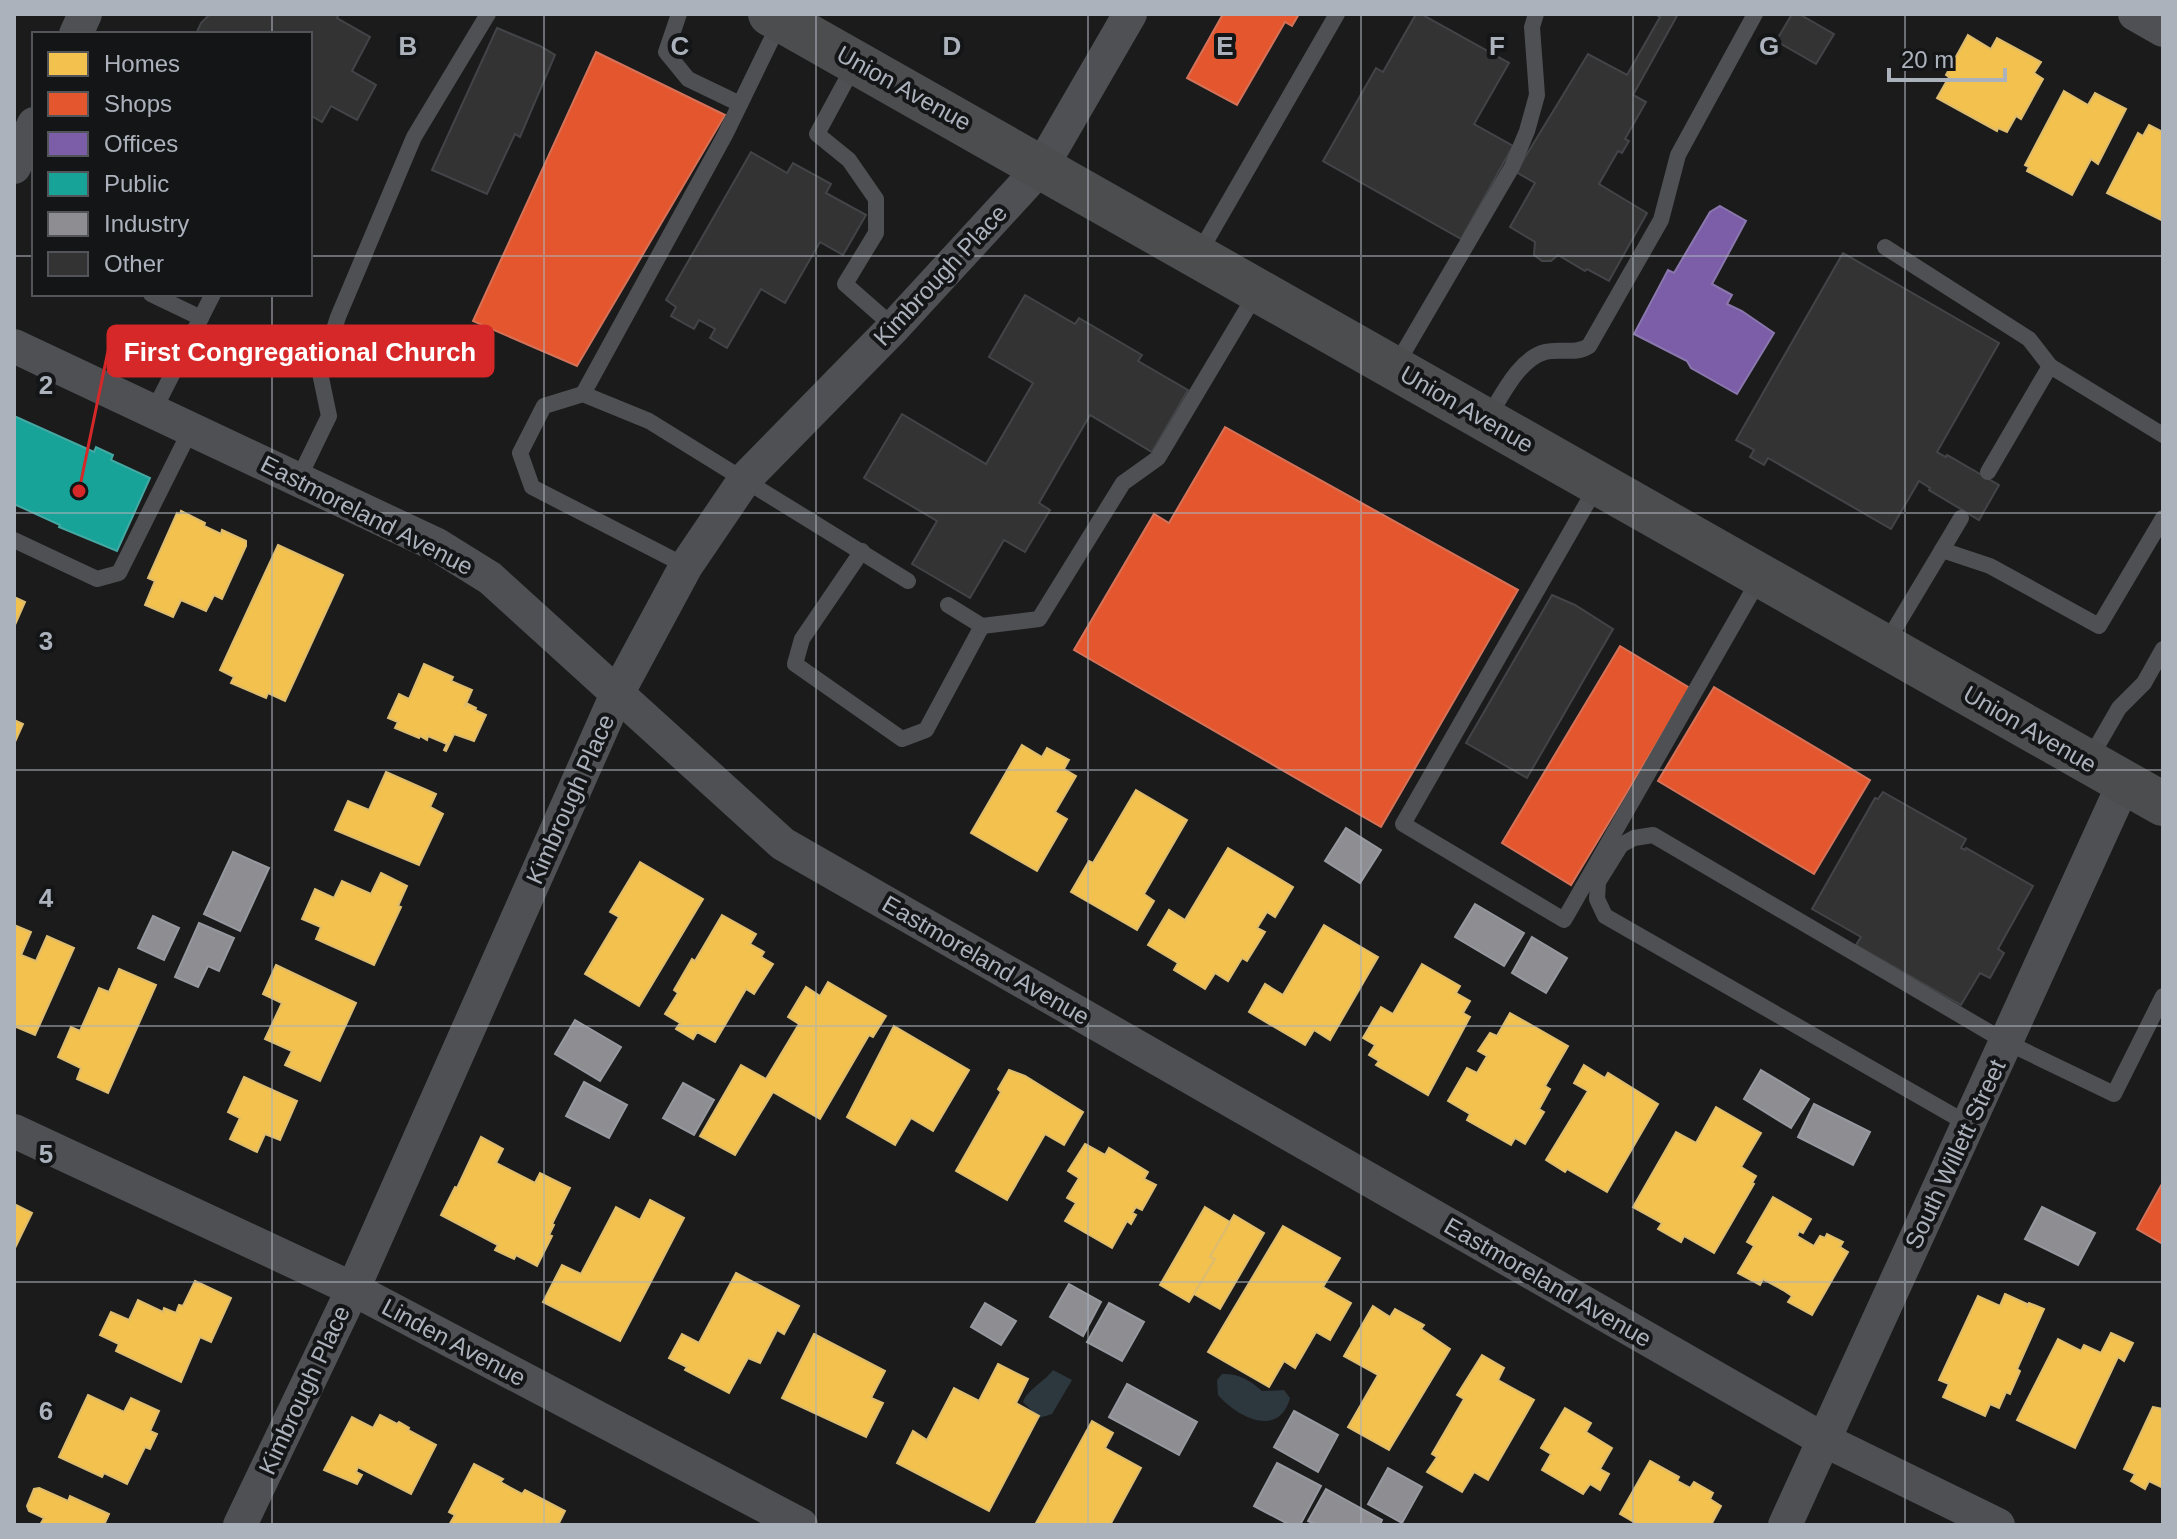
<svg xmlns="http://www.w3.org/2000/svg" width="2177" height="1539" viewBox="0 0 2177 1539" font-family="Helvetica,sans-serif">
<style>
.water{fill:#2d373e}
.homes{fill:#f2c14e;stroke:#ddbc6f;stroke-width:2}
.shops{fill:#e4572e;stroke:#d37259;stroke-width:2}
.offices{fill:#7b5ea7;stroke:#8a77ad;stroke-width:2}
.public{fill:#17a398;stroke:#44a8a3;stroke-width:2}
.industry{fill:#8d8d92;stroke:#96989f;stroke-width:2}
.building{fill:#333;stroke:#434447;stroke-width:2}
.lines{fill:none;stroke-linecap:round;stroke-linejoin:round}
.service{stroke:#4e5054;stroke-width:16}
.minor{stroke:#4e5054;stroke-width:34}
.primary{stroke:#4c4d4f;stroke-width:44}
.grid{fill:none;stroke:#acb2bc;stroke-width:2;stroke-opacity:0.55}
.labels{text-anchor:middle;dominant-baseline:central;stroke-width:8;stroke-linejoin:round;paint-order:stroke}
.street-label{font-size:24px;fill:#acb2bc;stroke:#141517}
.grid-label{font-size:26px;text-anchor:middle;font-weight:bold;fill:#acb2bc;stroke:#141517;stroke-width:8;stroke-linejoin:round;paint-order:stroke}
.leader{fill:none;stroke:#d62828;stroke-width:3}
.callout-dot{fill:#d62828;stroke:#141517;stroke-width:3}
.callout{fill:#d62828;stroke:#d62828;stroke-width:3}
.callout-label{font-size:26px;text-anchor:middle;font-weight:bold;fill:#fff}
</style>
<rect width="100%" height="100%" fill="#1b1b1b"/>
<g class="water">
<path d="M1053,1370L1072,1380L1052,1414L1039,1418L1023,1402C1027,1390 1044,1382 1053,1370Z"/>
<path d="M1222,1374C1238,1373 1250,1380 1262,1391L1284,1390L1290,1398C1279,1439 1237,1417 1218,1395L1217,1380Z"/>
</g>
<g class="homes">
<polygon points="1968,35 1991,49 1997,38 2041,62 2034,73 2043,79 2021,119 2016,116 2007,132 1998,128 1997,131 1937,98 1949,77 1946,75"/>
<polygon points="2064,91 2088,105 2095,93 2126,109 2098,164 2091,159 2072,195 2027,171 2029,167 2025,165"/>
<polygon points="2149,125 2163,132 2163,221 2107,193 2138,133 2143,136"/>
<polygon points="181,511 205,523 204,526 221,534 222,530 246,541 246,546 222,599 214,595 206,611 181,600 173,617 145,605 155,581 148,578 177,513 180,514"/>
<polygon points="278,545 343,575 285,701 268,693 266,698 231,683 234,677 220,670"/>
<polygon points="14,597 25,602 14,627"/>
<polygon points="424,664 453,677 451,681 472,690 465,706 468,704 476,708 475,710 486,715 474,741 454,734 446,751 444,750 447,744 428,736 427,740 420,736 419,738 395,728 398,722 388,718 399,694 409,699"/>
<polygon points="14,720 23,724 14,744"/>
<polygon points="1022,745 1042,757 1047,748 1069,760 1064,769 1076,776 1055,812 1067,819 1037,871 971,833"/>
<polygon points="386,772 436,794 430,807 443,814 419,865 335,830 348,801 369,810"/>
<polygon points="1136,790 1187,820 1144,894 1154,901 1137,930 1071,892 1089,861 1093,863"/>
<polygon points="1228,848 1293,887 1275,917 1267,912 1257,928 1265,932 1247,961 1242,958 1228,981 1215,973 1205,989 1174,970 1178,963 1148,945 1169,910 1185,920"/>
<polygon points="640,862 703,899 639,1006 585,974 619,917 610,912"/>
<polygon points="381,873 407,886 398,906 401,907 374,965 316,939 321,927 302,919 315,889 334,898 342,881 371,894"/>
<polygon points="722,915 756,934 750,944 764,952 761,957 773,964 754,994 746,989 715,1042 697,1032 693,1039 676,1029 680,1023 665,1014 678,993 674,990 692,959 695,961"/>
<polygon points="14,925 31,932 21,955 36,961 47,936 74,948 35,1035 14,1026"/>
<polygon points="1324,925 1378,957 1330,1040 1314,1030 1305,1045 1249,1012 1265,984 1283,995"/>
<polygon points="1422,964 1460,986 1456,993 1470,1001 1463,1013 1470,1017 1428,1095 1376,1065 1379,1061 1369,1055 1375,1045 1363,1038 1381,1007 1393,1014"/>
<polygon points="276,965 356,1003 320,1081 285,1065 292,1051 265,1039 282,1003 263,994"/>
<polygon points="119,969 156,985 108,1093 77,1079 81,1068 58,1057 71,1027 80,1031 99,988 109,992"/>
<polygon points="828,982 886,1016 873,1037 869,1035 820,1119 773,1092 735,1155 700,1136 741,1065 766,1079 799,1024 788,1017 806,987 820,996"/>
<polygon points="1510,1013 1568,1046 1545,1086 1550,1089 1539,1109 1544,1112 1525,1144 1515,1138 1511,1145 1467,1120 1470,1114 1448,1101 1467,1068 1477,1073 1487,1056 1478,1051 1490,1033 1497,1036"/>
<polygon points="894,1026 969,1070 933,1131 911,1118 895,1145 847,1117"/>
<polygon points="1584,1065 1605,1078 1608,1073 1658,1104 1607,1192 1567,1169 1565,1172 1546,1160 1588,1091 1574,1083"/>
<polygon points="1009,1070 1025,1076 1083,1112 1064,1145 1045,1134 1007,1200 956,1171 1001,1092 998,1089"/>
<polygon points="244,1077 297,1101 280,1140 265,1134 257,1152 230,1139 240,1118 228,1112"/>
<polygon points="1716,1107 1761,1133 1741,1167 1756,1176 1752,1183 1754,1184 1714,1253 1684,1236 1681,1242 1658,1229 1662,1223 1633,1207 1676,1132 1696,1143"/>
<polygon points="481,1137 503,1149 496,1163 535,1183 540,1173 570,1188 552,1224 554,1225 549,1235 552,1236 537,1266 516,1255 514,1259 495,1250 498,1245 441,1215 455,1187 457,1188"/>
<polygon points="1085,1144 1105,1155 1109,1148 1148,1172 1144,1179 1156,1185 1142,1210 1136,1207 1132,1213 1136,1215 1131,1224 1127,1221 1112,1248 1065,1221 1076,1203 1067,1198 1079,1178 1068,1171"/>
<polygon points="1773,1197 1811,1219 1803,1233 1799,1231 1797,1236 1814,1246 1820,1236 1825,1238 1827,1234 1843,1242 1840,1247 1848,1252 1812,1315 1788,1302 1792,1296 1783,1290 1763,1279 1760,1285 1738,1273 1754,1246 1747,1242"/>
<polygon points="650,1200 684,1218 620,1341 543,1302 562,1265 581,1274 616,1207 640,1220"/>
<polygon points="14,1204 32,1213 14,1250"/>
<polygon points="1205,1207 1230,1222 1210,1257 1215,1259 1189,1302 1160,1285"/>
<polygon points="1234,1215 1264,1233 1220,1309 1194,1294 1215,1259 1210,1257"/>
<polygon points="1283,1226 1340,1258 1323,1287 1351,1303 1330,1340 1316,1332 1295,1368 1284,1361 1269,1387 1208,1352"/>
<polygon points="736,1273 799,1306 784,1334 777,1330 760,1363 748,1358 729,1393 685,1370 687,1367 669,1358 682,1334 699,1343"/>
<polygon points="195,1281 231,1298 211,1342 200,1337 181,1382 116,1351 119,1344 100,1335 111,1312 129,1320 138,1300 163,1312 164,1308 176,1313 179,1305 183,1306"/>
<polygon points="2005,1294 2027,1304 2027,1307 2029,1303 2044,1309 2017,1369 2020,1371 2010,1394 2006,1392 1999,1408 1990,1404 1985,1416 1943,1397 1949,1384 1939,1380 1978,1296 2000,1306"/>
<polygon points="1373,1306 1390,1317 1395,1309 1424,1325 1421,1329 1450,1349 1389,1450 1348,1427 1378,1375 1344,1356"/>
<polygon points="2111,1333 2133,1343 2124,1361 2118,1357 2075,1448 2017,1420 2058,1339 2081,1351 2084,1345 2101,1353"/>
<polygon points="814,1334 885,1371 871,1398 883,1403 866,1437 782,1398"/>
<polygon points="1482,1355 1504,1368 1498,1380 1534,1400 1488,1480 1474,1472 1462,1492 1427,1472 1437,1457 1432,1454 1464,1399 1457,1395"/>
<polygon points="998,1364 1028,1379 1016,1403 1039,1416 989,1511 897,1463 913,1431 927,1440 954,1388 979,1401"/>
<polygon points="88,1395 124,1412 131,1398 159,1411 150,1431 157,1434 150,1449 145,1447 127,1484 104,1473 102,1477 59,1457"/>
<polygon points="2153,1407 2163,1409 2163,1488 2149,1481 2145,1489 2131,1481 2135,1474 2124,1469"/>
<polygon points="1565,1408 1591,1423 1586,1432 1612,1448 1600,1469 1609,1474 1600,1490 1590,1484 1583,1494 1542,1470 1551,1454 1541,1448"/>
<polygon points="380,1415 397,1424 399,1422 409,1428 408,1430 436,1445 411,1494 358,1467 356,1472 362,1475 357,1484 324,1470 352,1417 373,1428"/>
<polygon points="1092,1421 1113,1433 1105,1448 1141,1468 1110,1525 1035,1525"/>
<polygon points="1650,1461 1679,1477 1677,1481 1690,1488 1694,1482 1713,1493 1710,1499 1721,1506 1711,1525 1639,1525 1620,1514"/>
<polygon points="474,1464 503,1479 500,1482 522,1494 525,1490 565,1511 558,1525 449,1525 455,1515 449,1512"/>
<polygon points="39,1488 68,1501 70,1496 109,1514 104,1525 40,1525 44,1518 29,1511 27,1506 34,1489"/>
</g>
<g class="shops">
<polygon points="1223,14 1299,14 1292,26 1285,22 1237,105 1187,78"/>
<polygon points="596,52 725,115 577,366 473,321"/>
<polygon points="1225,427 1518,590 1381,827 1074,650 1154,514 1169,523"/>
<polygon points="1620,646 1690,688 1571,885 1502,843"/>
<polygon points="1714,687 1870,780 1814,874 1658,781"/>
<polygon points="2163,1182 2163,1244 2137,1229"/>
</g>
<polygon class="offices" points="1720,206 1746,221 1712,284 1732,295 1727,304 1742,311 1774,333 1737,394 1691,368 1687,361 1634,334 1668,270 1674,273 1710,212"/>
<polygon class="public" points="14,416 94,452 96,447 113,455 111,460 150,478 117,551 59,527 60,525 14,504"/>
<g class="industry">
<polygon points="1346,828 1381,850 1360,883 1325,861"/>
<polygon points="233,852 269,868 240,931 204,914"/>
<polygon points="1475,904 1524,933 1504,966 1455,937"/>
<polygon points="153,916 179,928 164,960 138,948"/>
<polygon points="199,923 234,938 219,971 208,966 198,987 175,977"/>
<polygon points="1532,937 1567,958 1546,993 1512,973"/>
<polygon points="575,1020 621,1047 600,1081 555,1054"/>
<polygon points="1761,1070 1809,1099 1791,1128 1744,1099"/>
<polygon points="584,1082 627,1105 609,1138 566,1116"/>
<polygon points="683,1083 714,1100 694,1135 663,1118"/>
<polygon points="1814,1104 1870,1132 1853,1165 1798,1137"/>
<polygon points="2042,1207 2095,1233 2078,1265 2025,1239"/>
<polygon points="1069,1284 1101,1302 1083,1336 1050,1317"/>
<polygon points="985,1303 1016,1321 1001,1345 971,1327"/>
<polygon points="1109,1303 1144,1322 1122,1361 1087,1342"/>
<polygon points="1127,1384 1197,1422 1179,1455 1109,1417"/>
<polygon points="1294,1411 1338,1435 1318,1472 1274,1447"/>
<polygon points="1277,1463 1321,1486 1300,1525 1290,1525 1254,1506"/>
<polygon points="1388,1468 1422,1487 1402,1523 1368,1504"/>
<polygon points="1326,1489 1382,1520 1380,1525 1317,1525 1308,1521"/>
</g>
<g class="building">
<polygon points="210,14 339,14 337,18 370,37 352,71 376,85 357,120 331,106 322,122 310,115 310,34 196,34 201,23"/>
<polygon points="1416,14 1421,14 1509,63 1474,124 1513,146 1461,239 1323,161 1376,68 1383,72"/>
<polygon points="1655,14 1678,14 1633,95 1646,102 1625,139 1629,141 1622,153 1618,151 1599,184 1647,213 1609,281 1587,269 1585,271 1558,255 1551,261 1542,261 1534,255 1535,242 1510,227 1535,183 1516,172 1588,54 1627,75 1660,17"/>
<polygon points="1792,14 1799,14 1834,34 1816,64 1776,41"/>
<polygon points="497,28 540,46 555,55 520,137 515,134 487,194 432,170"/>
<polygon points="751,152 787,173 793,163 831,184 826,193 866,215 843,255 820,242 785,303 761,289 727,348 710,338 715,329 699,320 694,329 671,316 676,307 666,300"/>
<polygon points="1843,253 1999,343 1937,452 1946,457 1947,455 1999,485 1979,520 1929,490 1930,488 1919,481 1891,529 1768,458 1764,465 1750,457 1754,450 1736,440"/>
<polygon points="1025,295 1075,324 1079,318 1142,355 1138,361 1188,390 1152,452 1090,415 1039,503 1050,510 1025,552 1004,540 970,598 912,564 937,521 864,478 902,414 986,464 1033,383 989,357"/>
<polygon points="1552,595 1575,605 1613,629 1527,778 1466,743"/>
<polygon points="1883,792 1966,839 1961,848 1965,850 1966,848 2033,886 1998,949 2004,953 1990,978 1980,973 1961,1005 1856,945 1861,937 1812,909 1875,798 1878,799"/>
</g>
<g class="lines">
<g class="service">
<polyline points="679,14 666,52 688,79 740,104"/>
<polyline points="856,62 817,134 849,160 876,199 876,233 845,284 894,327"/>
<polyline points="1885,247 2029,339 2050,366 2163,435"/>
<polyline points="1198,255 1337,14"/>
<polyline points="151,294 201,318"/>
<polyline points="1395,367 1512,167 1527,131 1537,95 1532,27 1536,14"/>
<polyline points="583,394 725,135 780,22"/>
<polyline points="153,412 213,294"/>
<path d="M1487,419C1501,398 1518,359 1545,352C1561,348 1575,355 1589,346L1661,220L1678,155L1755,14"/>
<polyline points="1988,472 2050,366"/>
<polyline points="298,480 329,416 320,373 338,317 414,137 488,14"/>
<polyline points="1598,484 1403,824 1564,920 1760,578"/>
<polyline points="14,540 97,579 119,573 191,429"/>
<polyline points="1942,550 1961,518"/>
<polyline points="862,551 802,639 795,664 902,739 926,730 982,626"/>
<polyline points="686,566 532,487 520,453 544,406 583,394 649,421 908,581"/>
<polyline points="948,605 982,626 1039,619 1123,483 1158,458 1257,292"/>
<polyline points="1885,645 1942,550 1990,566 2099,626 2163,518"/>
<polyline points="2089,760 2119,708 2144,683 2163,649"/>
<polyline points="1968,1124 1605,916 1597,899 1598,882 1621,845 1634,838 1653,835 2006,1042 2114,1094 2163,996"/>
</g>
<g class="minor">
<polyline points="2135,14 2163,30"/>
<polyline points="76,34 85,14"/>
<polyline points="14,167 34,124"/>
<polyline points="14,346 437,545 490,578 783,844 1824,1440 1998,1525"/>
<polyline points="14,1131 353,1289 801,1525"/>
<polyline points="240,1525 353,1289 617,694 686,566 745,479 894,327 1042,166 1130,14"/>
<polyline points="1785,1525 2124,783"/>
</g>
<polyline class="primary" points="770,14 2163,804"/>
</g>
<path class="grid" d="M272,14V34M544,14V1525M816,14V1525M1088,14V1525M1361,14V1525M1633,14V1525M1905,14V1525M14,256H34M310,256H2163M272,294V1525M14,513H2163M14,770H2163M14,1026H2163M14,1282H2163"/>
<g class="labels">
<g class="street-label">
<text transform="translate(904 88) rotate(29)">Union Avenue</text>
<text transform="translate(940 275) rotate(-47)">Kimbrough Place</text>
<text transform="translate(1467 409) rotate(30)">Union Avenue</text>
<text transform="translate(367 515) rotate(27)">Eastmoreland Avenue</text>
<text transform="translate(2030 729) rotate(30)">Union Avenue</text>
<text transform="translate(570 799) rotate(-66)">Kimbrough Place</text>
<text transform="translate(986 960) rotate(30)">Eastmoreland Avenue</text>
<text transform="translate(1955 1154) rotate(-65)">South Willett Street</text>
<text transform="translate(1548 1282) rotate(30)">Eastmoreland Avenue</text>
<text transform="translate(454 1342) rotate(28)">Linden Avenue</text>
<text transform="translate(304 1390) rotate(-65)">Kimbrough Place</text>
</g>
</g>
<g class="grid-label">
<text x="408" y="55">B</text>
<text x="680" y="55">C</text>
<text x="952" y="55">D</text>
<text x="1225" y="55">E</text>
<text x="1497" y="55">F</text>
<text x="1769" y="55">G</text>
<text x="46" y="394">2</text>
<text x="46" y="650">3</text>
<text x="46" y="907">4</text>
<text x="46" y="1163">5</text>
<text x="46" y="1420">6</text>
</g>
<path class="leader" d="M79 491L108 351"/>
<circle class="callout-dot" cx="79" cy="491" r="8"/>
<rect class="callout" x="108" y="326" width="385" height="50" rx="8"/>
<g class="callout-label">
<text x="300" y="361">First Congregational Church</text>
</g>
<rect width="2177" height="1539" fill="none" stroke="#acb2bc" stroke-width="32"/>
<rect x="32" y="32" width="280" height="264" fill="#141517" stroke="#515459" stroke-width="2"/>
<rect x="48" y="52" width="40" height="24" fill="#f2c14e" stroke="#515459" stroke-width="2"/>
<text x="104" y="72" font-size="24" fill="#acb2bc">Homes</text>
<rect x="48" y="92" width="40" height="24" fill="#e4572e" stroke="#515459" stroke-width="2"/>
<text x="104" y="112" font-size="24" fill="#acb2bc">Shops</text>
<rect x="48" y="132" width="40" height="24" fill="#7b5ea7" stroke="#515459" stroke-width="2"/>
<text x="104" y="152" font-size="24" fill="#acb2bc">Offices</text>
<rect x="48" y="172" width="40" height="24" fill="#17a398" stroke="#515459" stroke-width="2"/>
<text x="104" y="192" font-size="24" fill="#acb2bc">Public</text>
<rect x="48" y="212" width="40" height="24" fill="#8d8d92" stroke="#515459" stroke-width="2"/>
<text x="104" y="232" font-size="24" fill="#acb2bc">Industry</text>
<rect x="48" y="252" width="40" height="24" fill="#333333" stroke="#515459" stroke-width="2"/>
<text x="104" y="272" font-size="24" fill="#acb2bc">Other</text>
<path d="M1889 68v12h116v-12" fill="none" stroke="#acb2bc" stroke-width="4"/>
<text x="1901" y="68" font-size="24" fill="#acb2bc" stroke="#141517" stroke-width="6" paint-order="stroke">20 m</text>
</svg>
